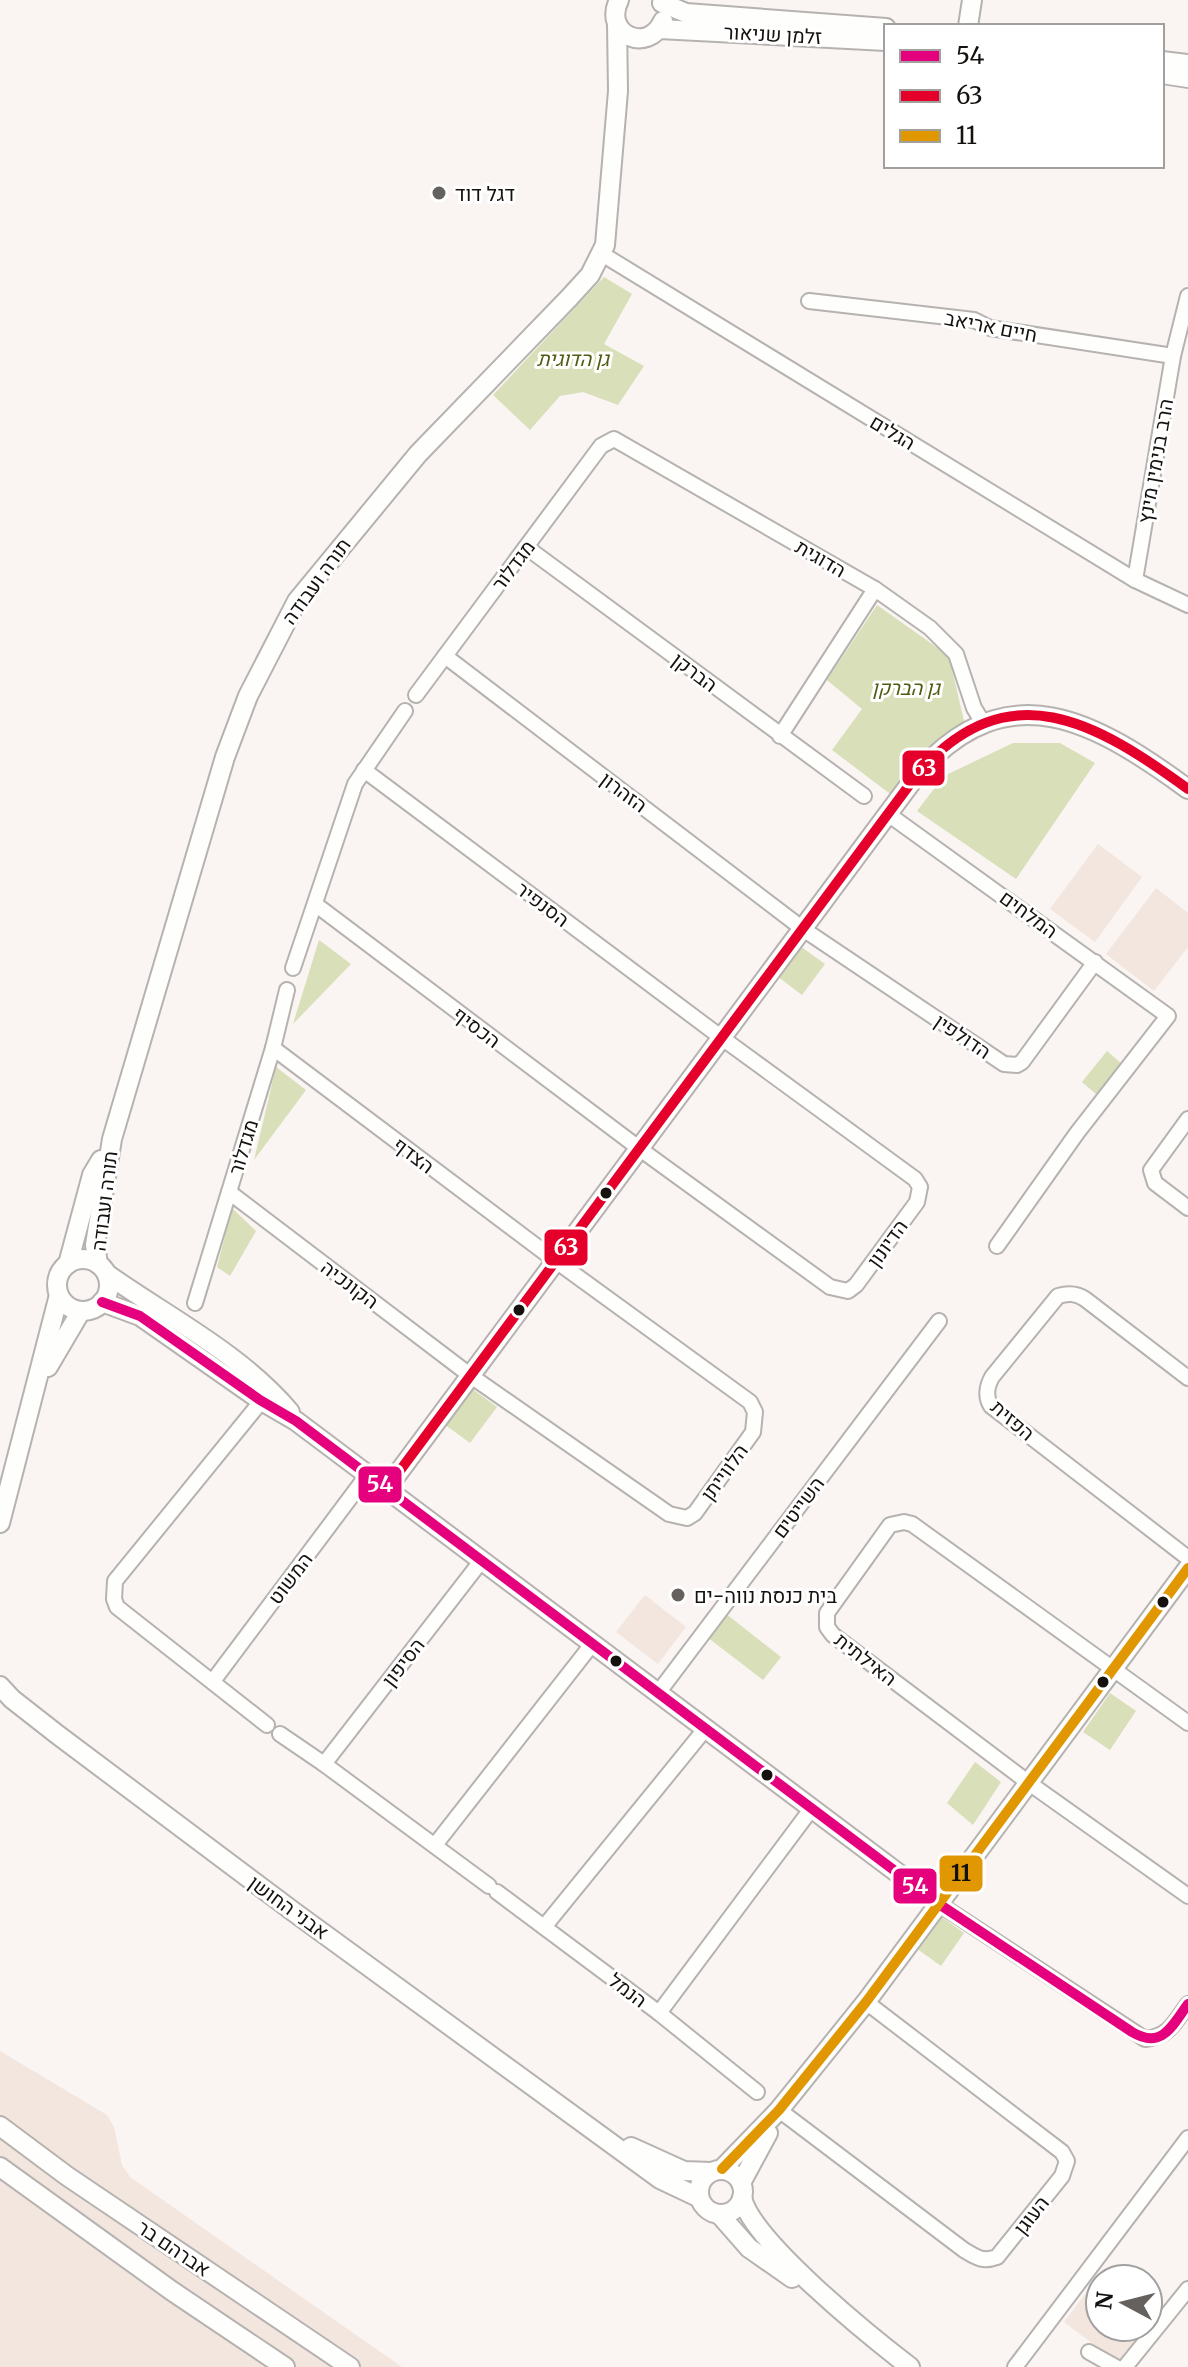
<svg xmlns="http://www.w3.org/2000/svg" width="1188" height="2367" viewBox="0 0 1188 2367" font-family="Merriweather,Heebo,serif">
<style>
.built{fill:#f2e6df}
.green{fill:#d9dfb9}
.lines{fill:none;stroke-linecap:round;stroke-linejoin:round}
.minor-casing{stroke:#b6b2b0;stroke-width:18}
.tertiary-casing{stroke:#b6b2b0;stroke-width:22}
.minor{stroke:#fefefd;stroke-width:14}
.tertiary{stroke:#fefefd;stroke-width:18}
.bus-1-casing{stroke:#fff;stroke-width:16}
.bus-2-casing{stroke:#fff;stroke-width:16}
.bus-3-casing{stroke:#fff;stroke-width:16}
.bus-1{stroke:#e5007d;stroke-width:10}
.bus-2{stroke:#e4002b;stroke-width:10}
.bus-3{stroke:#e09702;stroke-width:10}
.poi-dot{fill:#65615e;stroke:#fff;stroke-width:3}
.bus-dot{fill:#15110f;stroke:#fff;stroke-width:3}
.labels{text-anchor:middle;dominant-baseline:central;stroke-width:6;stroke-linejoin:round;paint-order:stroke}
.street-label{font-size:20px;fill:#15110f;stroke:#fff}
.poi-label{font-size:20px;fill:#15110f;stroke:#fff;text-anchor:start}
.park-label{font-size:20px;font-style:italic;fill:#4f5c11;stroke:#fff}
.line-badge{stroke:#fff;stroke-width:3}
.badge-label{font-size:22px;text-anchor:middle;font-weight:bold;fill:#fff}
.pale-badge-label{font-size:22px;text-anchor:middle;font-weight:bold;fill:#111}
</style>
<rect width="100%" height="100%" fill="#faf5f2"/>
<g class="built">
<polygon points="1098,844 1142,877 1095,942 1050,909"/>
<polygon points="1156,888 1188,913 1188,947 1154,991 1106,954"/>
<polygon points="645,1595 686,1627 658,1664 616,1632"/>
<polygon points="0,2051 107,2115 114,2127 122,2165 130,2177 402,2367 0,2367"/>
<polygon points="1089,2289 1100,2297 1100,2327 1139,2327 1144,2331 1119,2364 1064,2322"/>
</g>
<g class="green">
<polygon points="604,277 632,294 604,344 644,366 618,405 583,392 560,396 530,430 493,395"/>
<polygon points="877,605 949,656 964,721 926,752 893,796 832,750 862,709 827,680"/>
<polygon points="1013,743 1060,743 1095,763 1016,879 917,811 944,776"/>
<polygon points="319,940 351,964 293,1024"/>
<polygon points="800,946 825,964 802,995 777,976"/>
<polygon points="1107,1051 1122,1064 1096,1094 1082,1082"/>
<polygon points="276,1067 306,1090 254,1160"/>
<polygon points="232,1208 256,1231 230,1276 217,1267"/>
<polygon points="471,1388 497,1407 470,1443 444,1424"/>
<polygon points="725,1613 781,1657 763,1680 707,1637"/>
<polygon points="1110,1693 1136,1711 1110,1750 1083,1732"/>
<polygon points="975,1762 1001,1782 973,1825 947,1803"/>
<polygon points="939,1915 964,1933 941,1966 916,1948"/>
</g>
<g class="lines">
<defs>
<g id="minor">
<polyline points="602,254 1135,580 1188,605"/>
<polyline points="809,301 974,320 990,328 1173,356"/>
<polyline points="526,547 864,796"/>
<polyline points="1135,580 1173,356 1188,296"/>
<polyline points="445,656 803,929 1004,1064 1017,1065 1022,1062 1095,962"/>
<polyline points="416,695 601,446 614,439 875,589 930,628 956,654 974,708 982,721"/>
<polyline points="780,736 875,589"/>
<polyline points="888,814 1168,1016 1077,1133 997,1246"/>
<polyline points="315,904 640,1149 830,1287 848,1291 856,1285 917,1202 920,1187 915,1179 722,1038 364,770"/>
<polyline points="293,968 355,784 405,711"/>
<polyline points="1188,1119 1151,1170 1155,1183 1188,1208"/>
<polyline points="229,1192 471,1376 669,1514 687,1518 695,1513 753,1432 755,1412 750,1402 556,1261 273,1048"/>
<polyline points="195,1303 273,1048 287,990"/>
<path d="M1188,1378L1085,1299C1076,1293 1068,1293 1058,1296L992,1377C987,1386 985,1397 991,1406L1188,1558"/>
<polyline points="213,1681 368,1474"/>
<polyline points="658,1693 939,1321"/>
<polyline points="1188,1723 912,1524 904,1522 890,1525 827,1613 827,1627 833,1635 1029,1783 1188,1896"/>
<polyline points="267,1725 117,1607 114,1599 115,1581 268,1393"/>
<polyline points="280,1734 324,1764 489,1886"/>
<polyline points="324,1764 482,1560"/>
<polyline points="435,1845 593,1643"/>
<polyline points="497,1892 659,2013 757,2092"/>
<path d="M939,1904L1145,2039C1170,2036 1174,2023 1188,2004"/>
<polyline points="544,1927 706,1728"/>
<polyline points="659,2013 812,1808"/>
<path d="M779,2110L964,2250C977,2258 983,2262 997,2257L1062,2176L1067,2161L1062,2152L866,2002"/>
<polyline points="1089,2352 1116,2367"/>
<polyline points="1015,2367 1188,2138"/>
<polyline points="1125,2367 1188,2289"/>
</g>
<g id="tertiary">
<path d="M619,0C602,34 648,55 663,21"/>
<polyline points="662,3 686,13 886,28"/>
<polyline points="968,26 972,0"/>
<polyline points="659,29 886,41"/>
<polyline points="1162,61 1188,64"/>
<polyline points="1162,74 1188,78"/>
<circle cx="83" cy="1285" r="26"/>
<polyline points="68,1264 92,1175 101,1160"/>
<polyline points="98,1264 95,1245 112,1139 225,757 248,696 297,601 418,454 569,298 590,275 605,245 618,91 617,24"/>
<path d="M107,1274C169,1318 240,1353 290,1412"/>
<polyline points="102,1302 140,1316 260,1400 296,1421 939,1904"/>
<polyline points="48,1367 81,1311"/>
<path d="M387,1488L919,772C1009,671 1096,722 1188,789"/>
<polyline points="0,1523 59,1295"/>
<polyline points="0,1686 12,1699 58,1735 294,1912 660,2179 698,2197"/>
<polyline points="0,2126 67,2176 350,2367"/>
<polyline points="631,2147 684,2171 711,2172"/>
<polyline points="0,2167 172,2291 285,2367"/>
<polyline points="722,2169 779,2110 866,2002 1188,1568"/>
<circle cx="721" cy="2192" r="22"/>
<polyline points="741,2183 768,2133"/>
<path d="M742,2198C753,2242 871,2337 910,2367"/>
<polyline points="720,2215 749,2248 792,2278"/>
</g>
</defs>
<use href="#minor" class="minor-casing"/>
<use href="#tertiary" class="tertiary-casing"/>
<use href="#minor" class="minor"/>
<use href="#tertiary" class="tertiary"/>
<defs>
<path id="bus-1" d="M102,1302L140,1316L260,1400L296,1421L939,1904L1132,2032C1162,2050 1172,2026 1188,2004"/>
<path id="bus-2" d="M387,1488L919,772C1009,671 1096,722 1188,789"/>
<polyline id="bus-3" points="722,2169 779,2110 866,2002 1188,1568"/>
</defs>
<use href="#bus-1" class="bus-1-casing"/>
<use href="#bus-2" class="bus-2-casing"/>
<use href="#bus-3" class="bus-3-casing"/>
<use href="#bus-1" class="bus-1"/>
<use href="#bus-2" class="bus-2"/>
<use href="#bus-3" class="bus-3"/>
</g>
<g class="poi-dot">
<circle cx="439" cy="193" r="8"/>
<circle cx="678" cy="1595" r="8"/>
</g>
<g class="bus-dot">
<circle cx="606" cy="1193" r="7"/>
<circle cx="519" cy="1310" r="7"/>
<circle cx="1163" cy="1602" r="7"/>
<circle cx="616" cy="1661" r="7"/>
<circle cx="1103" cy="1682" r="7"/>
<circle cx="767" cy="1775" r="7"/>
</g>
<g class="labels">
<g class="street-label">
<text transform="translate(773 34) rotate(3)">זלמן שניאור</text>
<text transform="translate(991 326) rotate(11)">חיים אריאב</text>
<text transform="translate(893 432) rotate(31)">הגלים</text>
<text transform="translate(1155 461) rotate(-80)">הרב בנימין מינץ</text>
<text transform="translate(821 558) rotate(30)">הדוגית</text>
<text transform="translate(513 565) rotate(-53)">מגדלור</text>
<text transform="translate(316 581) rotate(-54)">תורה ועבודה</text>
<text transform="translate(695 672) rotate(37)">הברקן</text>
<text transform="translate(624 792) rotate(37)">הזהרון</text>
<text transform="translate(543 904) rotate(37)">הסנפיר</text>
<text transform="translate(1029 914) rotate(36)">המלחים</text>
<text transform="translate(477 1027) rotate(37)">הכסיף</text>
<text transform="translate(963 1036) rotate(34)">הדולפין</text>
<text transform="translate(243 1147) rotate(-73)">מגדלור</text>
<text transform="translate(414 1155) rotate(37)">הצדף</text>
<text transform="translate(104 1201) rotate(-83)">תורה ועבודה</text>
<text transform="translate(887 1243) rotate(-54)">הדיונון</text>
<text transform="translate(350 1284) rotate(37)">הקונכיה</text>
<text transform="translate(1013 1420) rotate(41)">הפזית</text>
<text transform="translate(724 1472) rotate(-54)">הלווייתן</text>
<text transform="translate(798 1507) rotate(-53)">השייטים</text>
<text transform="translate(290 1578) rotate(-53)">המשוט</text>
<text transform="translate(866 1659) rotate(38)">האילתית</text>
<text transform="translate(403 1662) rotate(-52)">הסיפון</text>
<text transform="translate(289 1907) rotate(36)">אבני החושן</text>
<text transform="translate(628 1990) rotate(37)">הנמל</text>
<text transform="translate(1031 2215) rotate(-51)">העוגן</text>
<text transform="translate(174 2248) rotate(34)">אברהם בר</text>
</g>
<g class="poi-label">
<text x="455" y="193">דגל דוד</text>
<text x="694" y="1595">בית כנסת נווה-ים</text>
</g>
<g class="park-label">
<text x="573" y="358">גן הדוגית</text>
<text x="906" y="687">גן הברקן</text>
</g>
</g>
<g class="line-badge">
<rect x="901" y="749" width="45" height="38" rx="8" fill="#e4002b"/>
<rect x="543" y="1228" width="46" height="39" rx="8" fill="#e4002b"/>
<rect x="357" y="1465" width="46" height="39" rx="8" fill="#e5007d"/>
<rect x="938" y="1854" width="46" height="39" rx="8" fill="#e09702"/>
<rect x="892" y="1867" width="46" height="38" rx="8" fill="#e5007d"/>
</g>
<g class="badge-label">
<text x="924" y="776">63</text>
<text x="566" y="1255">63</text>
<text x="380" y="1492">54</text>
<text x="915" y="1894">54</text>
</g>
<g class="pale-badge-label">
<text x="961" y="1881">11</text>
</g>
<rect x="884" y="24" width="280" height="144" fill="#ffffff" stroke="#a1a09f" stroke-width="2"/>
<rect x="900" y="50" width="40" height="12" fill="#e5007d" stroke="#a1a09f" stroke-width="2"/>
<text x="956" y="64" font-size="24" fill="#15110f">54</text>
<rect x="900" y="90" width="40" height="12" fill="#e4002b" stroke="#a1a09f" stroke-width="2"/>
<text x="956" y="104" font-size="24" fill="#15110f">63</text>
<rect x="900" y="130" width="40" height="12" fill="#e09702" stroke="#a1a09f" stroke-width="2"/>
<text x="956" y="144" font-size="24" fill="#15110f">11</text>
<g transform="translate(1124 2303) rotate(277)"><circle r="38" fill="#ffffff" stroke="#a1a09f" stroke-width="2"/>
<path d="M0-6L14 30L0 20L-14 30Z" fill="#65615e"/>
<text y="-12" font-size="22" font-weight="bold" text-anchor="middle" fill="#15110f">N</text>
</g>
</svg>
